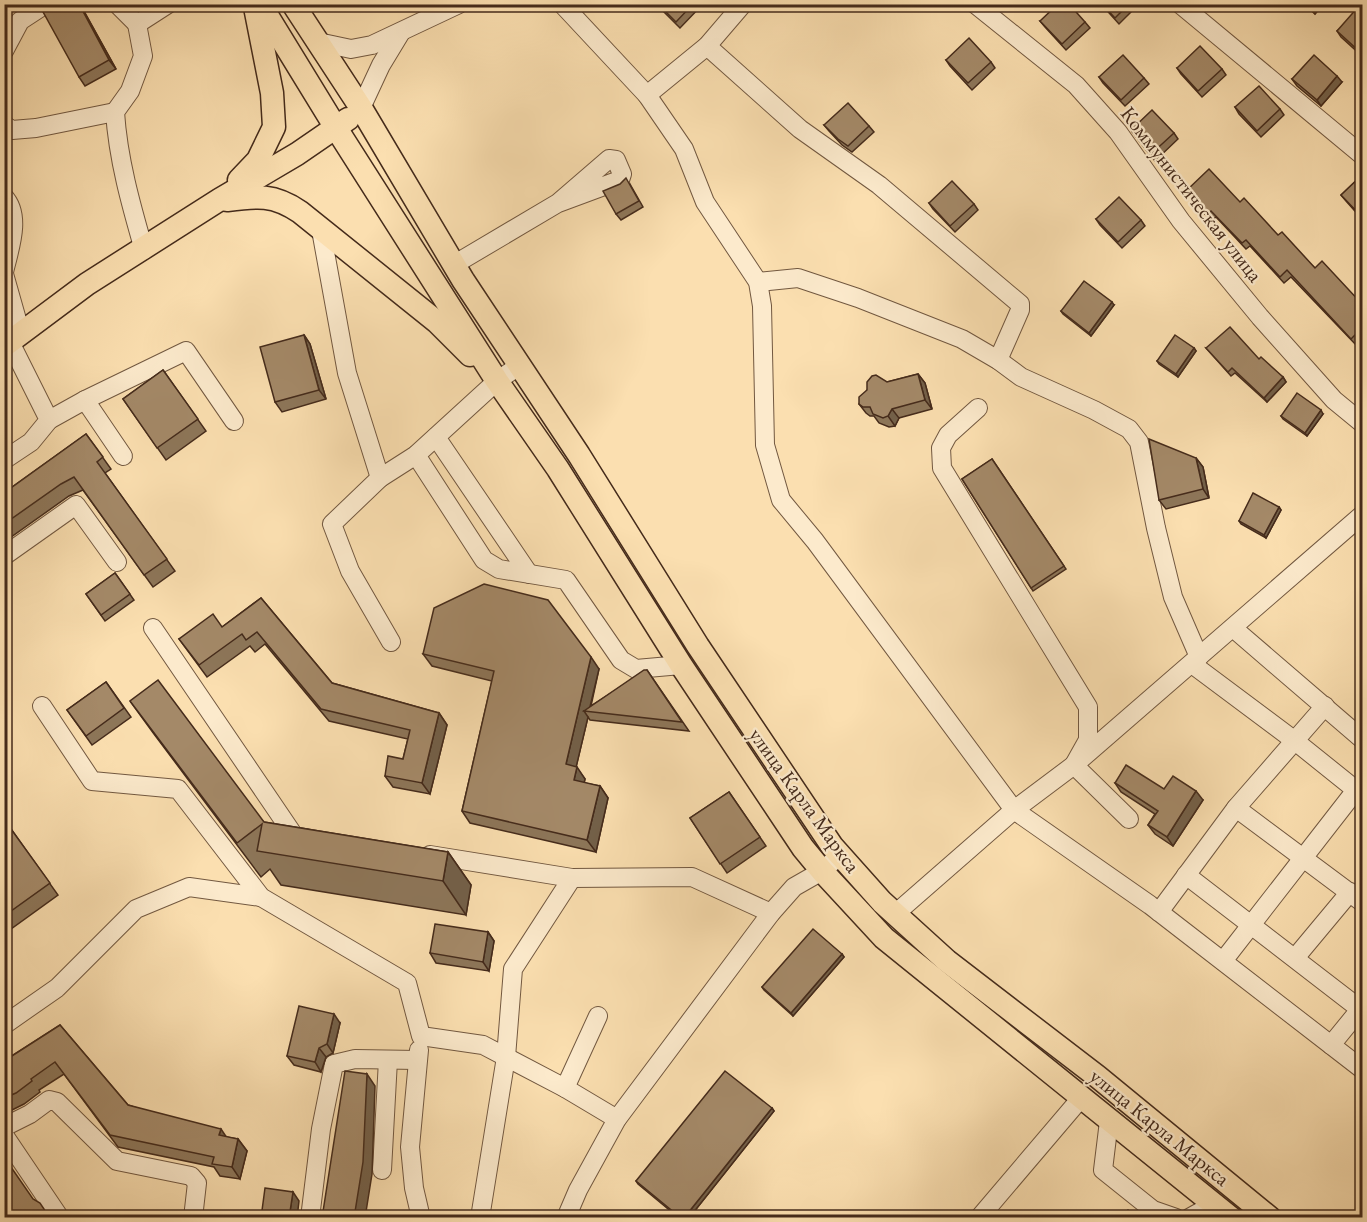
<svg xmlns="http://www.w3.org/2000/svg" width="1367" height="1222" viewBox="0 0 1367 1222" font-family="'EB Garamond',serif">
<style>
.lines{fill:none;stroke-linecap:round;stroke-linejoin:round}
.minor-casing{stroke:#725840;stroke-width:20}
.major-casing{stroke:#452b1b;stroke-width:25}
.minor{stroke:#fceacc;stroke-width:18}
.major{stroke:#fbdfb0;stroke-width:22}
.wall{fill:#8d7659;stroke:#452b1b;stroke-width:1.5}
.shaded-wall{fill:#736049;stroke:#452b1b;stroke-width:1.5}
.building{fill:#a48968;stroke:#452b1b;stroke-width:1.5}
.labels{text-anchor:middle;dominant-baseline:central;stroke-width:4.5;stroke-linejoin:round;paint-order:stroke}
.street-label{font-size:21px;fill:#452b1b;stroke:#fceacc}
</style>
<rect width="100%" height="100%" fill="#fbdfb0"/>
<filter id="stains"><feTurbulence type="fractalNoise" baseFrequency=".00333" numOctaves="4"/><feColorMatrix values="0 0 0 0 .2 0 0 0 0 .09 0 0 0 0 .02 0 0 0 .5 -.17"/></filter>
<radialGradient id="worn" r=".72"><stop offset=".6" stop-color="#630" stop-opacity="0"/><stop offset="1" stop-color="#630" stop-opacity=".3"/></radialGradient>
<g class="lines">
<defs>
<g id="minor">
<polyline points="117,4 137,24"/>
<polyline points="562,4 647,95 707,46 743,4"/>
<polyline points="975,4 1076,85 1118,132 1181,221 1260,317 1334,400 1362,423"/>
<polyline points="1180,4 1362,155"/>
<polyline points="318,42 351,49 372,45 459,4"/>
<polyline points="707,46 800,129 879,185 1020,304 1020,310 998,360"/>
<polyline points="4,51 20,21 46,4"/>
<polyline points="647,95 684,149 705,202 758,282 762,306 765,445 781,500 815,541 1014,810 1150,905 1362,1069"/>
<polyline points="361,108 381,65 401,32"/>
<polyline points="4,125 12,130 36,128 115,112"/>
<path d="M4,197C22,216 9,250 4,272"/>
<polyline points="321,230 347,373 380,478"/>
<path d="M144,250C131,205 118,159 115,112L130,91L143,56L137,24L168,4"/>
<polyline points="455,264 558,203 620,180 622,174 616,160 609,159 558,203"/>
<polyline points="4,274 21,334"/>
<polyline points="758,282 798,278 858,298 962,339 998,360 1021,377 1094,410 1129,429 1139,442 1156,528 1173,597 1199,657"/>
<polyline points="85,400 123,456"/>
<polyline points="978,408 948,435 941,448 942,468 1088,707 1088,740 1074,765 1129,819"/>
<polyline points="49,420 85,400 186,351 234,421"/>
<polyline points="436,437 529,574"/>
<polyline points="416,455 484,560 499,569 566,580 621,660 636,669 681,665"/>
<polyline points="4,460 31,442 49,420 10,342"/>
<polyline points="4,556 76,505 117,562"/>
<polyline points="153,628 295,837 305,838"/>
<polyline points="1233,628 1362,739"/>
<polyline points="391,642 350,571 332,524 380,478 416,455 497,381 520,365"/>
<polyline points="1192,664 1295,741 1356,790 1223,961"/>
<polyline points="42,706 92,781 178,789 261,897 407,983 421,1036 483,1045 565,1088 617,1119"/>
<polyline points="1236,808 1325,706"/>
<polyline points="430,855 572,878 692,877 771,913"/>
<polyline points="1186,875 1360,1009"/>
<polyline points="1159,912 1236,808 1362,902"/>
<polyline points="895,914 1014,810 1074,765 1362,515"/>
<polyline points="1295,958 1350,892"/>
<polyline points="4,1025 57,988 136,909 189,887 261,897"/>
<polyline points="1331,1045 1362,1007"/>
<polyline points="419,1050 410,1147 414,1188 421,1218"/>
<polyline points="565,1088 598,1016"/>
<polyline points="1109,1121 1103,1170 1153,1210 1176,1218"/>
<polyline points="4,1127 30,1114 49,1100 57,1102 117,1161 191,1176 197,1183 193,1218"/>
<polyline points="4,1135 60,1218"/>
<polyline points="382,1170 388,1060"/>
<polyline points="310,1218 321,1129 334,1064 355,1059 417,1060"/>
<polyline points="480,1218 506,1057 513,969 572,878"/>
<polyline points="566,1218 578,1190 617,1119 771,913 794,887 822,871 840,855"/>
<polyline points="979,1218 1081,1098"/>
<polyline points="1189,1218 1214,1204"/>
</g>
<g id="major">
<polyline points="260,4 336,128 497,381 558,469 681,665 803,848 822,871 884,938 1231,1218"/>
<polyline points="293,4 361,108 463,280 579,455 698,646 832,846 882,902 947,961 1098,1077 1270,1218"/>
<polyline points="239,180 258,160 274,127 272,93 255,7"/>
<path d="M227,200C257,196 274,194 300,212L437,322L470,355"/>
<polyline points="4,346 87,284 219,200 297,154 348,119"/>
</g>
</defs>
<use href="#minor" class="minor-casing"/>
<use href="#major" class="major-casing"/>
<use href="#minor" class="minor"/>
<use href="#major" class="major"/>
</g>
<g class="wall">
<polygon points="80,4 116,69 85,86 79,77"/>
<polygon points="656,4 703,4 680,28"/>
<polygon points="1101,4 1139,4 1119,24"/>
<polygon points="1304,4 1323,4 1315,14"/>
<polygon points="1362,11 1362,56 1341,37 1337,31"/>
<polygon points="1040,21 1085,22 1090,28 1066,50 1045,27"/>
<polygon points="946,60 991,62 995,68 972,90 950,66"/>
<polygon points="1177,68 1222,69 1226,75 1202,97 1181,74"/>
<polygon points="1099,77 1144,78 1149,84 1125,106 1103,83"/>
<polygon points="1292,79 1342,82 1321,106 1297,86"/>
<polygon points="1235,107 1280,109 1284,115 1261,137 1239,114"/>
<polygon points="824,125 869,126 874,132 852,152 842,145 829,131"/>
<polygon points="1131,130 1174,133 1178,139 1155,161"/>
<polygon points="1362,175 1362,219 1346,201 1341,195"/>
<polygon points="630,184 643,207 621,220 616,214"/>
<polygon points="1186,191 1240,202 1315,268 1362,304 1362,338 1356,345 1291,277 1284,283 1250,246 1246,249 1216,217 1211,221 1190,197"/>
<polygon points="929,203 974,204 978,210 955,232 933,209"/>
<polygon points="1096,219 1141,220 1145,226 1122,248 1100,225"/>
<polygon points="1114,305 1091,336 1063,314 1061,311"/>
<polygon points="304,335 310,344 326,399 282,412 275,402"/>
<polygon points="1194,348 1196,351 1178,377 1159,364 1157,361"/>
<polygon points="1206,348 1259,359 1283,377 1286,382 1267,402 1235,373 1231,376"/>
<polygon points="163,370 206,431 166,460 123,399"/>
<polygon points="918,374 925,383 932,409 899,418 895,426 889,427 879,423 874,416 870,416 866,413 859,404 867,390 887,382"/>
<polygon points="1323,414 1307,436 1283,419 1281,416"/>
<polygon points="86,434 111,469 105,473 175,571 153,587 83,490 69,496 4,542 4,493"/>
<polygon points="1196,458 1203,467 1209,498 1166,509 1159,500"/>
<polygon points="992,459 1066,569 1033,591 962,479"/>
<polygon points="1279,507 1281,510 1266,538 1241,524 1239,521"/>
<polygon points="115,573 134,600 105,621 86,594"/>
<polygon points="261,598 332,683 439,713 447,725 430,794 393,787 385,776 403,759 408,739 329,721 265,644 255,652 250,646 207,677 179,639 222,627"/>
<polygon points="423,654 599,669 591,706 647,670 689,731 590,720 588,717 576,767 585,779 584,783 600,786 608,798 596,852 470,823 462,811 492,681 432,666"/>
<polygon points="4,677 8,682 4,685"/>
<polygon points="106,682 131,717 92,745 67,710"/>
<polygon points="130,701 264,822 448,852 471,885 466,915 281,885 270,869 261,877 154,734"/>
<polygon points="1115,783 1164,789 1203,800 1173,846 1155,834 1148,825 1155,814 1121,792"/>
<polygon points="729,792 766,846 727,873 690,818"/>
<polygon points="11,829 58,895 4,934 4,833"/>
<polygon points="488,932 494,941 489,971 436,963 430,953"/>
<polygon points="842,954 844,957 793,1016 764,990 762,987"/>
<polygon points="340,1023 333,1053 326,1057 321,1072 294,1065 287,1056"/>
<polygon points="60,1025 128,1105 226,1137 238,1139 247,1151 240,1179 220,1176 214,1167 118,1147 64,1074 39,1090 40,1092 24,1104 4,1114 4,1061"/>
<polygon points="772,1108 774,1111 689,1218 679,1218 638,1184 636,1181"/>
</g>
<g class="shaded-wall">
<polygon points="79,4 80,4 116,69 109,60"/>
<polygon points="1313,4 1323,4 1315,14 1310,8"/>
<polygon points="1337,76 1342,82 1321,106 1317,100"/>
<polygon points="1112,302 1114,305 1091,336 1089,333"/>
<polygon points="304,335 310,344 326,399 319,390"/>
<polygon points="1194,348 1196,351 1178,377 1176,374"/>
<polygon points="918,374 925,383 932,409 925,400"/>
<polygon points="1283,377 1286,382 1267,402 1264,398"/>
<polygon points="892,409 899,418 895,426 888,416"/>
<polygon points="1321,410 1323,414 1307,436 1305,433"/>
<polygon points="1196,458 1203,467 1209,498 1203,489"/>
<polygon points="1279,507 1281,510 1266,538 1264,535"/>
<polygon points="591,657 599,669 589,711 584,711 588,717 574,776 566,764"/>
<polygon points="439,713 447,725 430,794 422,783"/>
<polygon points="577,767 585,779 582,792 574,780"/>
<polygon points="600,786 608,798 596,852 587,840"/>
<polygon points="1196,791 1203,800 1173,846 1167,837"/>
<polygon points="448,852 471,885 466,915 443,881"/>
<polygon points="488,932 494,941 489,971 483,962"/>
<polygon points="842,954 844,957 793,1016 791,1013"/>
<polygon points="334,1014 340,1023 333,1053 327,1044"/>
<polygon points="319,1048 326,1057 321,1072 315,1062"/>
<polygon points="367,1074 375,1086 372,1174 365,1218 354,1218"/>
<polygon points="772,1108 774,1111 689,1218 684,1218"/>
<polygon points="221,1129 229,1141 219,1135"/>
<polygon points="238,1139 247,1151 240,1179 232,1167"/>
<polygon points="293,1192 299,1201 297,1218 289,1218"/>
</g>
<g class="building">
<polygon points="53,4 79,4 109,60 79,77 42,10"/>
<polygon points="658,4 693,4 676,22"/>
<polygon points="1058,4 1069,4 1085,22 1062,44 1040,21"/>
<polygon points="1102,4 1129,4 1115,18"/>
<polygon points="1306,4 1313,4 1310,8"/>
<polygon points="1358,7 1362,11 1362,49 1360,52 1337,31"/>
<polygon points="969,38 991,62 968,83 946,60"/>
<polygon points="1200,46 1222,69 1198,91 1177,68"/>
<polygon points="1123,55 1144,78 1121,100 1099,77"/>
<polygon points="1314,55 1337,76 1317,100 1292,79"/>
<polygon points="1259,86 1280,109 1257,131 1235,107"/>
<polygon points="848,103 869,126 848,146 838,139 824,125"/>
<polygon points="1152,110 1174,133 1150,155 1131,130"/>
<polygon points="1209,169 1240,202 1244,198 1278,235 1282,232 1315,268 1322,261 1362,304 1362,328 1351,339 1287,270 1280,277 1246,240 1242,243 1211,211 1207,215 1186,191"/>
<polygon points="1362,175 1362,217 1341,195"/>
<polygon points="626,178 639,201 616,214 603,191 620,184"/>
<polygon points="952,181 974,204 950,226 929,203"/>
<polygon points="1119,197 1141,220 1118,242 1096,219"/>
<polygon points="1084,281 1112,302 1089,333 1061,311"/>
<polygon points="1230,327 1259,359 1261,357 1283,377 1264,398 1232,368 1228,372 1206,348"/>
<polygon points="304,335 319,390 275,402 260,347"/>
<polygon points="1175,335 1194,348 1176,374 1157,361"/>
<polygon points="163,370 198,419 157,448 123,399"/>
<polygon points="918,374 925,400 892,409 888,416 883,418 873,414 870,407 863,407 859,404 859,397 867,390 867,382 872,376 876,375 887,382"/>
<polygon points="1297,393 1321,410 1305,433 1281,416"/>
<polygon points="86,434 103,457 97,462 167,559 144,575 74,477 61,484 4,524 4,493"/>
<polygon points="1149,439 1196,458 1203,489 1159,500"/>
<polygon points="992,459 1064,566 1031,588 962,479"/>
<polygon points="1253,493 1279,507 1264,535 1239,521"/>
<polygon points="115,573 130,594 101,615 86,594"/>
<polygon points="484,584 548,600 591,657 566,764 577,767 574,780 600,786 587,840 462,811 494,671 423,654 434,608"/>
<polygon points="261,598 332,683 439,713 422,783 385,776 388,756 403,759 410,730 321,709 257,632 246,640 242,634 199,665 179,639 213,614 222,627"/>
<polygon points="644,670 647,670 682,722 584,711"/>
<polygon points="158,680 264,822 448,852 443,881 257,851 262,824 237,843 130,701"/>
<polygon points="106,682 124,708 86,736 67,710"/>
<polygon points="1126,765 1164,789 1173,776 1196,791 1167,837 1148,825 1158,811 1115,783"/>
<polygon points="729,792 760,837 720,864 690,818"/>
<polygon points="11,829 50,883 4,916 4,833"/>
<polygon points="435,924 488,932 483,962 430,953"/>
<polygon points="813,929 842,954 791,1013 762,987"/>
<polygon points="299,1006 334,1014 327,1044 319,1048 315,1062 287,1056"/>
<polygon points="60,1025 128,1105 221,1129 219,1135 238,1139 232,1167 212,1164 214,1157 110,1135 55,1062 31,1079 32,1081 16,1093 4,1098 4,1061"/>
<polygon points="345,1071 367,1074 363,1162 354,1218 322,1218"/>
<polygon points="725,1071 772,1108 684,1218 681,1218 636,1181"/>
<polygon points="4,1157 33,1199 40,1203 50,1218 4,1218"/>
<polygon points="265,1188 293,1192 289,1218 261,1218"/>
<polygon points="1128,1210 1138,1218 1123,1218"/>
</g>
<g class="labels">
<g class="street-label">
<text transform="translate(1192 194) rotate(52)">Коммунистическая улица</text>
<text transform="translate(805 800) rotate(54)">улица Карла Маркса</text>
<text transform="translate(1160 1127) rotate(39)">улица Карла Маркса</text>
</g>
</g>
<rect width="1367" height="1222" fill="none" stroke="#fbdfb0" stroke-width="24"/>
<rect x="6" y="6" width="1355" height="1210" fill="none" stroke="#452b1b" stroke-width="3"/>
<rect x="12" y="12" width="1343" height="1198" fill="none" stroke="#452b1b" stroke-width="1.5"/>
<rect width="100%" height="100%" filter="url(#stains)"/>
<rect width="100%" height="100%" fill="url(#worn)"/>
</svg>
